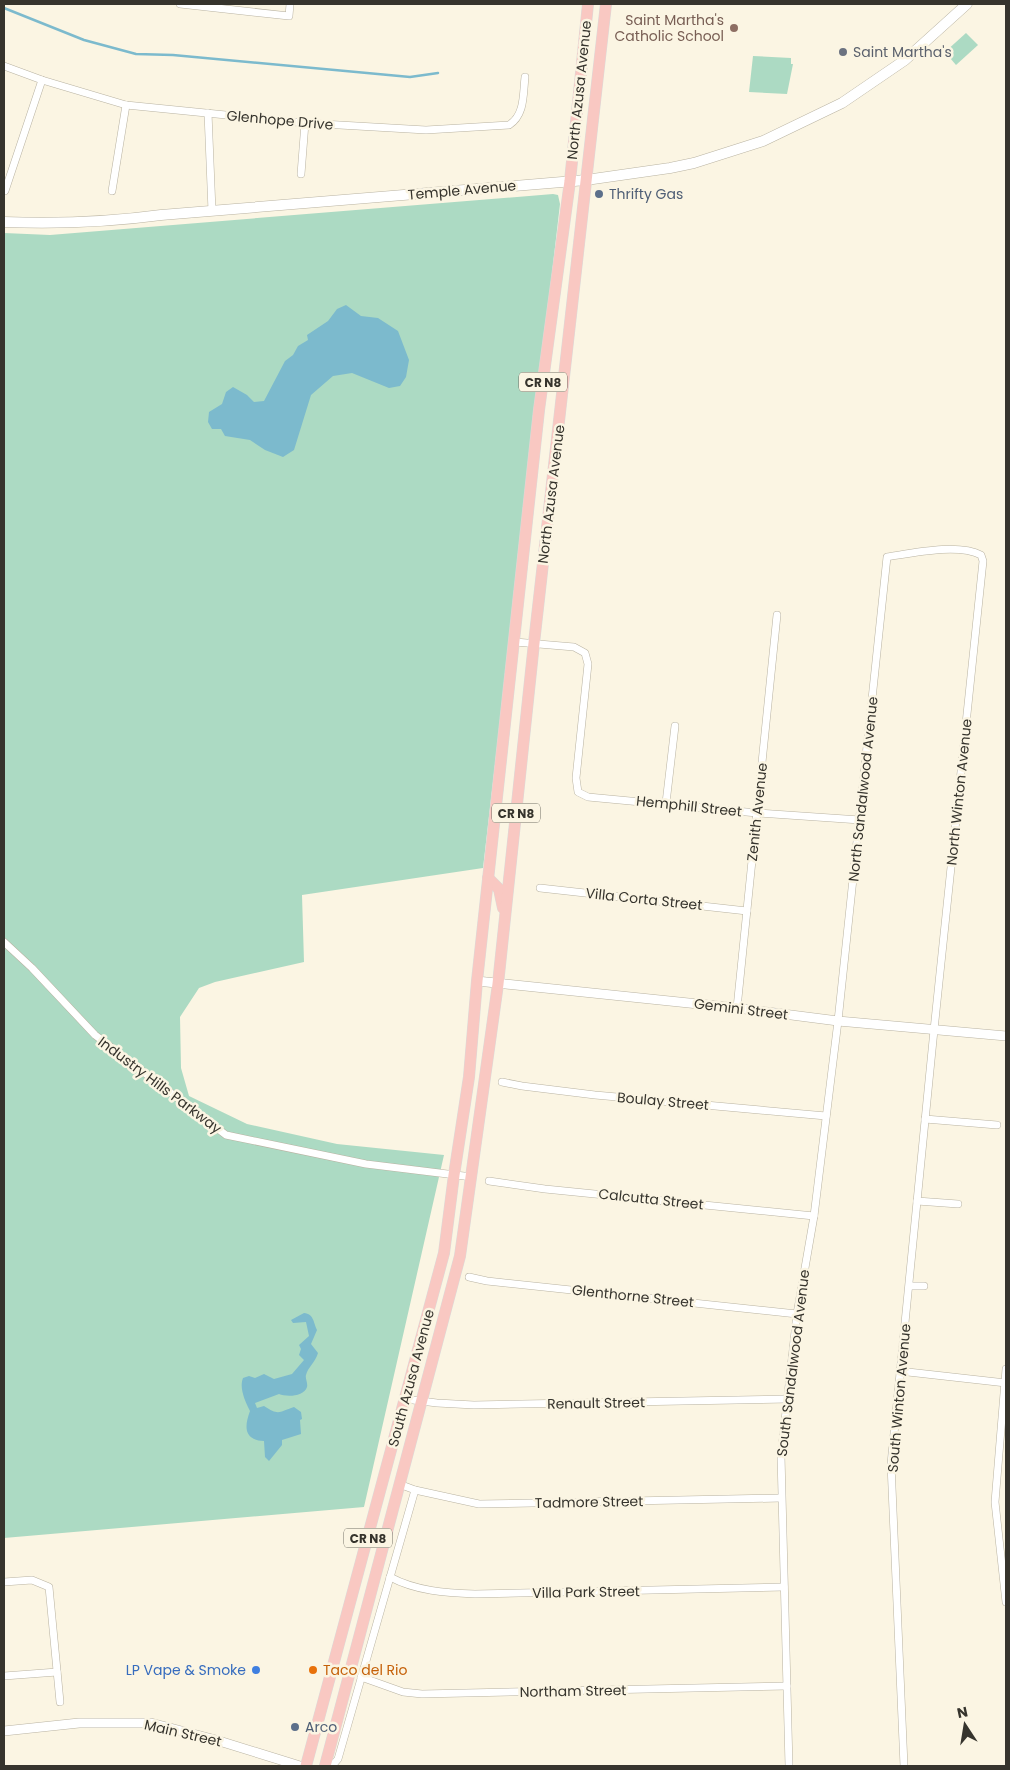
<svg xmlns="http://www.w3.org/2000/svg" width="1010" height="1770" viewBox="0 0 1010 1770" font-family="Poppins,sans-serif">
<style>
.green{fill:#acdac3}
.water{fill:#7cbacd}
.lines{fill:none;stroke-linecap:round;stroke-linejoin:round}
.stream{stroke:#7cbacd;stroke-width:2.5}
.minor-casing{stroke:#b9b3a2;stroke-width:8}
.tertiary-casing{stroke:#b9b3a2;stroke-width:10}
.secondary-casing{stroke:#b9b3a2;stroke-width:11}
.primary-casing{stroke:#dbdad9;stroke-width:12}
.minor{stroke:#fff;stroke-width:7}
.tertiary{stroke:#fff;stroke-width:9}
.secondary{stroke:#fff;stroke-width:10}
.primary{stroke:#f9c8c2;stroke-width:11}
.education-dot{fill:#8d6e63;stroke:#fbf5e3;stroke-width:2}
.worship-dot{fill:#6b7280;stroke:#fbf5e3;stroke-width:2}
.service-dot{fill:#5c6f8a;stroke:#fbf5e3;stroke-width:2}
.shop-dot{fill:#3f7fe0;stroke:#fbf5e3;stroke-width:2}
.food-dot{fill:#e8710a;stroke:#fbf5e3;stroke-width:2}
.labels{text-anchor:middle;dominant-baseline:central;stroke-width:5;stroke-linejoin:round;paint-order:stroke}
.shield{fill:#fbf5e3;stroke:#716e64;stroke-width:1}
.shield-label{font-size:12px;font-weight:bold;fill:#36342d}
.education-label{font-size:14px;fill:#785e54;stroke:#fbf5e3;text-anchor:end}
.worship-label{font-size:14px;fill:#5b616d;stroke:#fbf5e3;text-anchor:start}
.street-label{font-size:14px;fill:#36342d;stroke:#fbf5e3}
.service-label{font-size:14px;fill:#4e5e75;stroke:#fbf5e3;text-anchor:start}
.shop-label{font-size:14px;fill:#366cbe;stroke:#fbf5e3;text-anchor:end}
.food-label{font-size:14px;fill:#c56008;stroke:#fbf5e3;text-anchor:start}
</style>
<rect width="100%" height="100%" fill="#fbf5e3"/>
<g class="green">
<polygon points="966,33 978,45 956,65 945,52"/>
<polygon points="753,56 791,58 791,64 793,64 787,94 749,92"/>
<polygon points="553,194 558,195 560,204 483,868 302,895 304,962 215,982 199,988 180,1017 181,1068 189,1096 247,1124 337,1144 444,1155 364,1507 4,1538 4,233 50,235"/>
</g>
<g class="water">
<polygon points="346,305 361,316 378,318 398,331 409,360 406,377 400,386 389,388 352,373 333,376 311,395 294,450 283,457 265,450 250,440 225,436 221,429 212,429 208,422 209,412 222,404 226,392 233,387 247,395 254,402 264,401 285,361 293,355 298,346 308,340 307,335 328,321 337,309"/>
<path d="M304,1313C314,1314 313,1322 317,1330L311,1344L318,1353C315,1363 308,1367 306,1375C305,1378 308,1383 307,1387C304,1397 286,1397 279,1394L255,1403L257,1408L264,1406C279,1416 279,1412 294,1407L301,1412L302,1419L300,1420L301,1434L282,1440V1445L269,1461L265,1457L264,1441C244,1440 244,1427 250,1411C245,1401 239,1388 243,1378L249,1376L255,1378L264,1374L274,1379L292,1374L304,1360L299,1355L301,1349L299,1345L309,1336L306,1322L293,1323L291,1320Z"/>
</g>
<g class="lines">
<polyline class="stream" points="4,8 84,40 136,54 173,55 410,77 438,73"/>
<defs>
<g id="minor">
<polyline points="180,4 289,16 290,4"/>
<path d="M4,66L42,80L126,105L305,123L426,130L509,125C525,115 523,94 525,77"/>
<polyline points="208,113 212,211"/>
<polyline points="301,174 305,123"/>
<polyline points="5,191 42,80"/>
<polyline points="112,191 126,105"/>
<polyline points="515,642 574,647 585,653 588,664 576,778 578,792 588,797 757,813 860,820"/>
<polyline points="666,803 675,726"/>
<polyline points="540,888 747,911"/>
<polyline points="4,942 32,968 95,1035 226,1135 366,1164 472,1177"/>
<polyline points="737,1008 777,615"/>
<polyline points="502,1082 522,1086 595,1095 826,1116"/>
<polyline points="925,1119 997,1125"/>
<polyline points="489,1181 545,1189 814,1216"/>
<polyline points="917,1201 958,1204"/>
<polyline points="469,1277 487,1281 797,1314"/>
<polyline points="910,1286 924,1286"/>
<polyline points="1006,1369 995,1502 1006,1602"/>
<polyline points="899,1371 1006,1383"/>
<polyline points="405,1399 437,1403 474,1405 788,1399"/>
<polyline points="399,1484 415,1490 479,1504 781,1498"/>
<path d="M390,1577C416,1591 446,1593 475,1594L784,1587"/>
<polyline points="4,1582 32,1580 49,1587 60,1702"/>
<polyline points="4,1676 57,1672"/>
<polyline points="361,1677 403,1692 422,1694 787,1686"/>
<polyline points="332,1766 338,1759 415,1490"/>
<path d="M789,1766L781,1456L797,1314L814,1216L838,1021L887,557C913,553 958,543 981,555L983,561L934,1030L891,1464L904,1766"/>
</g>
<g id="tertiary">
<polyline points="477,981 737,1008 838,1021 1006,1036"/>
<polyline points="4,1731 79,1723 151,1723 216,1740 300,1766"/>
</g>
<path id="secondary" d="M4,222C57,224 109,222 161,215L586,180L670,168L694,163L763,141L842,103L905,60L967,4"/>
<g id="primary">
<polyline points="488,878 499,889 503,908"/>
<polyline points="306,1766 444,1253 454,1175 469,1077 477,981 539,410 570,181 588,4"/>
<polyline points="325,1766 460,1256 498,984 534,643 606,4"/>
</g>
</defs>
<use href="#minor" class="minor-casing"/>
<use href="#tertiary" class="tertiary-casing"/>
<use href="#secondary" class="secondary-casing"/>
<use href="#primary" class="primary-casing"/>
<use href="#minor" class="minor"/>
<use href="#tertiary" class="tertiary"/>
<use href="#secondary" class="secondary"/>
<use href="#primary" class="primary"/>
</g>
<circle class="education-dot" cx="734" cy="28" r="5"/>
<circle class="worship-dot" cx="843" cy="52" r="5"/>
<g class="service-dot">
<circle cx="599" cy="194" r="5"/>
<circle cx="295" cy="1727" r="5"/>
</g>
<circle class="shop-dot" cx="256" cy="1670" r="5"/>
<circle class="food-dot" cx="313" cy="1670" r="5"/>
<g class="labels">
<g class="shield">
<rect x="519" y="372.5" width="48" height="19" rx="4"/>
<rect x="492" y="803.5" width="48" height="19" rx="4"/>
<rect x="344" y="1528.5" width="48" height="19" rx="4"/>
</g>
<g class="shield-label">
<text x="543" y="382">CR N8</text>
<text x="516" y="813">CR N8</text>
<text x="368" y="1538">CR N8</text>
</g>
<g class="education-label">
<text x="724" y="20">Saint Martha's<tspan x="724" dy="16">Catholic School</tspan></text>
</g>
<g class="worship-label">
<text x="853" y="52">Saint Martha's</text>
</g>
<g class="street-label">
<text transform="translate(579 90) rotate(-84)">North Azusa Avenue</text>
<text transform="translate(280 120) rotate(5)">Glenhope Drive</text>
<text transform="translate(462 190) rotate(-5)">Temple Avenue</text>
<text transform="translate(551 494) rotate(-83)">North Azusa Avenue</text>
<text transform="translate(863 789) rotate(-84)">North Sandalwood Avenue</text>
<text transform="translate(959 792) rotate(-84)">North Winton Avenue</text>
<text transform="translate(689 806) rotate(6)">Hemphill Street</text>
<text transform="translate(757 812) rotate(-84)">Zenith Avenue</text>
<text transform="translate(644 899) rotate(6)">Villa Corta Street</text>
<text transform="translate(741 1009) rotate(7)">Gemini Street</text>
<text transform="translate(160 1085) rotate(37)">Industry Hills Parkway</text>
<text transform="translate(663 1101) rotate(5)">Boulay Street</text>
<text transform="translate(651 1199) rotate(6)">Calcutta Street</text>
<text transform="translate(633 1296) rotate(6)">Glenthorne Street</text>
<text transform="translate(793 1363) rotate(-83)">South Sandalwood Avenue</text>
<text transform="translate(411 1378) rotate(-75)">South Azusa Avenue</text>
<text transform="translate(899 1398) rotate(-85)">South Winton Avenue</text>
<text transform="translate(596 1403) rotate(-1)">Renault Street</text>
<text transform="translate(589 1502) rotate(-1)">Tadmore Street</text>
<text transform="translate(586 1592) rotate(-1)">Villa Park Street</text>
<text transform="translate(573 1691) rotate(-1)">Northam Street</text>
<text transform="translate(183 1733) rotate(13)">Main Street</text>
</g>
<g class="service-label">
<text x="609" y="194">Thrifty Gas</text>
<text x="305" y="1727">Arco</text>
</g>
<g class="shop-label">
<text x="246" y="1670">LP Vape &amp; Smoke</text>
</g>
<g class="food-label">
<text x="323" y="1670">Taco del Rio</text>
</g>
</g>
<rect width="1010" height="1770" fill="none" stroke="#36342d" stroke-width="10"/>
<g transform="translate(965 1725) rotate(348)" stroke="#fbf5e3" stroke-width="4" paint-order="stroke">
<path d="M0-4L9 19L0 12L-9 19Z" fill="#36342d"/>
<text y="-8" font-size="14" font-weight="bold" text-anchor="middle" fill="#36342d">N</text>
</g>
</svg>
